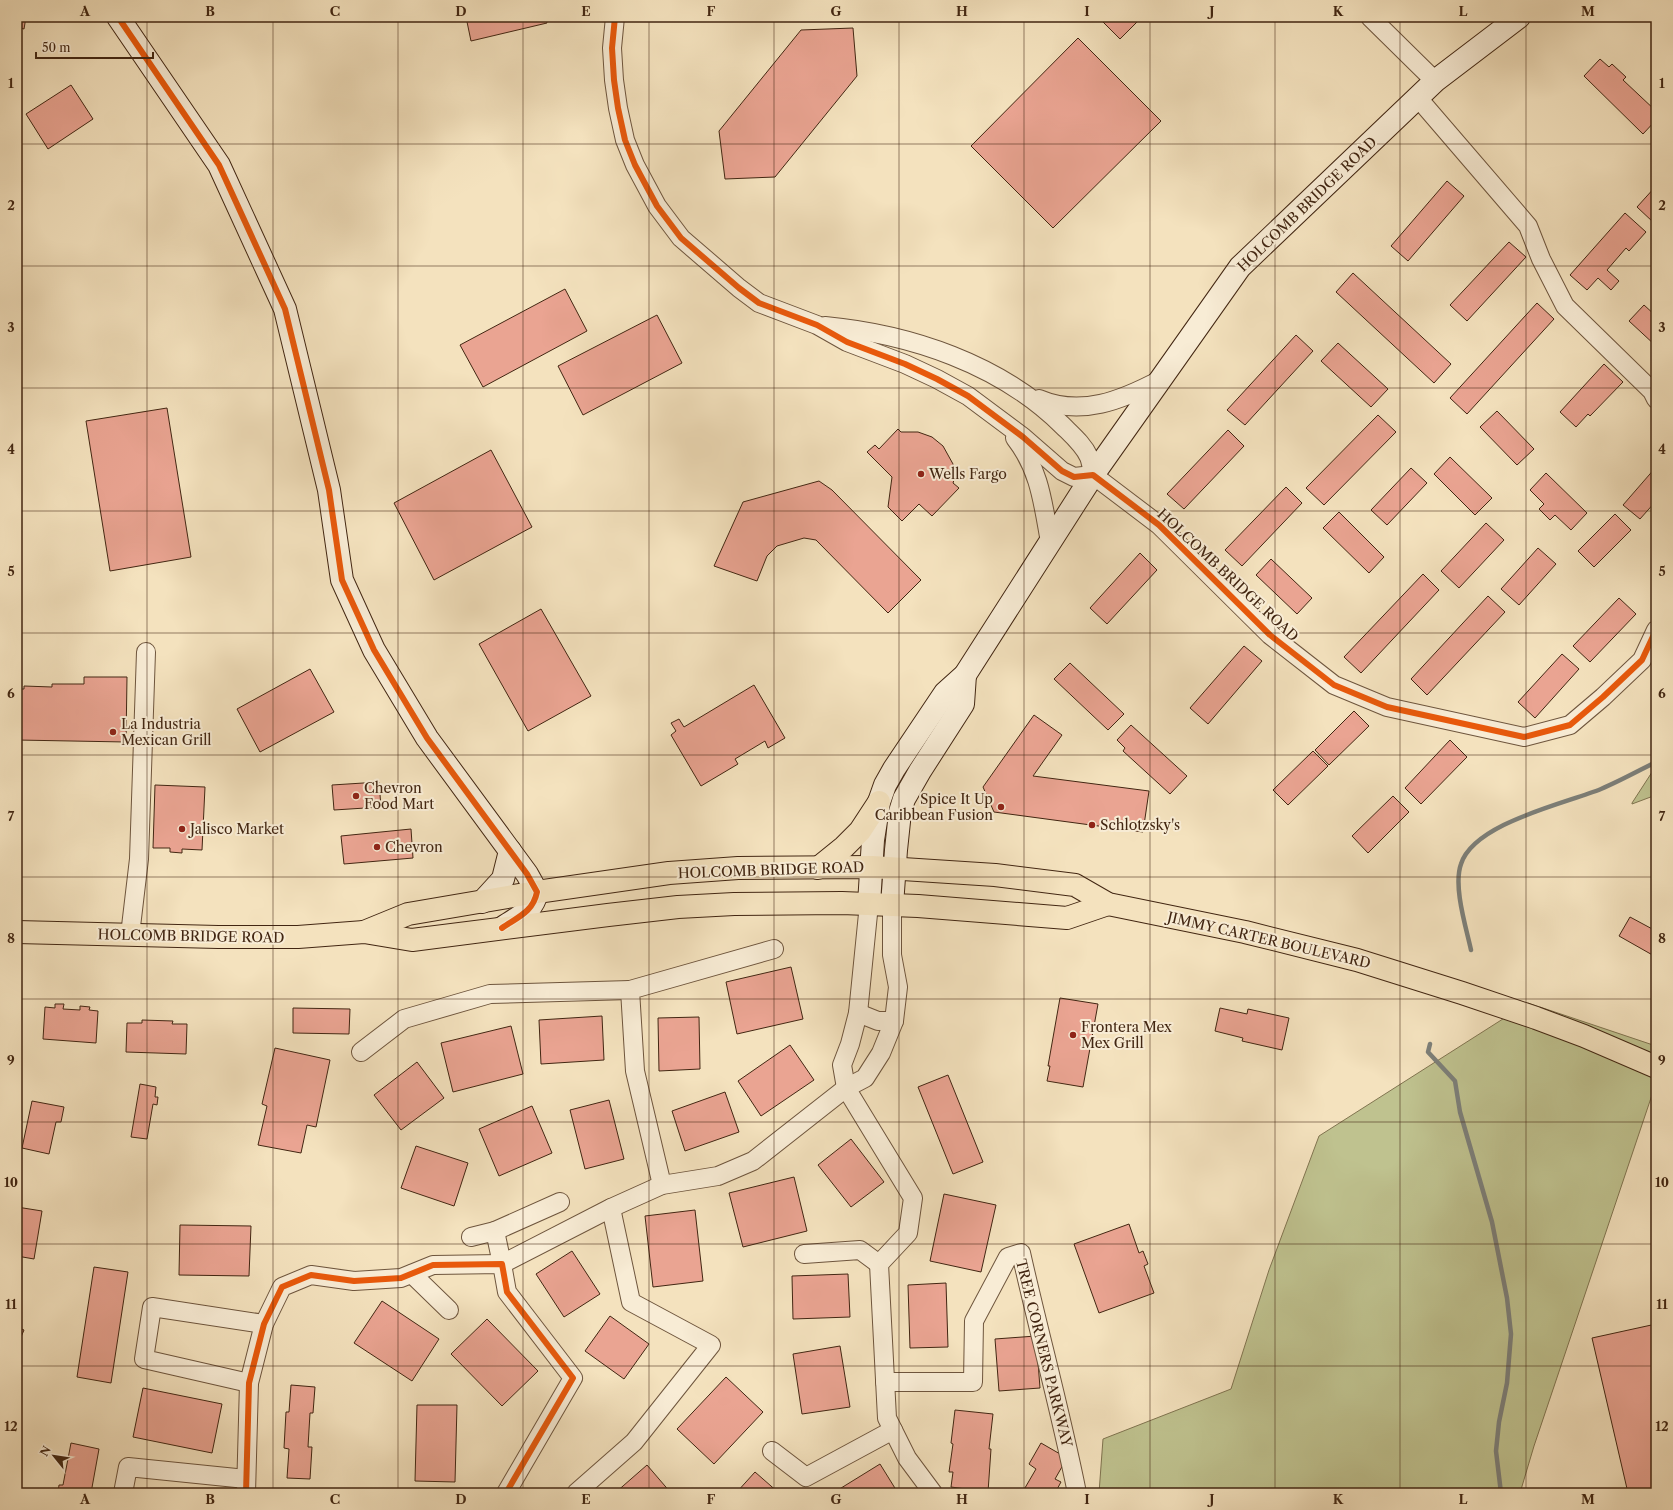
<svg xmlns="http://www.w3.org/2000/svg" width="1673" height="1510" viewBox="0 0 1673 1510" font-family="'Libre Caslon Text',serif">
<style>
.green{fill:#bfc28f;stroke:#807450}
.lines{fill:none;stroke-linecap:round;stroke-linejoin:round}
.stream{stroke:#7c7f79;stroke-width:4.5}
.building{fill:#eaa492;stroke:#422612}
.street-casing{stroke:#6e553d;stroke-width:20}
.secondary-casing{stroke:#422612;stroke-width:24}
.primary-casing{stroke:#422612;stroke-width:24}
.street{stroke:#f8ecd5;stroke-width:18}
.secondary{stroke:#f8ecd5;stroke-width:22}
.primary{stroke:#f4e2be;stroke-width:22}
.cycleway-casing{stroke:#f8ecd5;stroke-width:8}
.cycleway{stroke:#e8590c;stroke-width:6}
.grid{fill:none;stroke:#422612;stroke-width:1;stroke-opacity:0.55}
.poi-dot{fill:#8f2418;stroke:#f8ecd5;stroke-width:1.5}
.labels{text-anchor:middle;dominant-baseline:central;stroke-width:4;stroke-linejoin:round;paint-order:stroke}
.street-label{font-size:14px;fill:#422612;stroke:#f8ecd5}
.poi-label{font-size:14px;fill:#422612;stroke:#f8ecd5;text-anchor:start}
.neatline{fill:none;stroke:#422612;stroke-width:1.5}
.grid-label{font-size:13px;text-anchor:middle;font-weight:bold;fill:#422612}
</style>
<rect width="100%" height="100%" fill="#f4e2be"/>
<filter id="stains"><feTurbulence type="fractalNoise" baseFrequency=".005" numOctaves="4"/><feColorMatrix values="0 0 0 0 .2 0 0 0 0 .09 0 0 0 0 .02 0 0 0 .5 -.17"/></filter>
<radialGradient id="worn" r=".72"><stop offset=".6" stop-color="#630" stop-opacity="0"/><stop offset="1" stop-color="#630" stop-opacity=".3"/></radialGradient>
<g class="green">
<polygon points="1656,766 1656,795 1632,804 1632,803"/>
<polygon points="1528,1003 1656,1046 1656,1083 1534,1446 1520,1493 1099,1493 1103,1439 1231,1389 1269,1270 1319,1136"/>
</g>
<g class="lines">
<g class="stream">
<path d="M1471,950C1466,927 1453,886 1461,864C1474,823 1564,804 1601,789C1620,781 1638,771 1656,762"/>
<polyline points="1430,1044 1428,1052 1455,1081 1460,1112 1492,1222 1507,1298 1511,1334 1507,1383 1499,1422 1496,1451 1501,1493"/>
</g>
</g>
<g class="building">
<polygon points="17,17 26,17 24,29 17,27"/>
<polygon points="466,17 545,17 547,23 471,41"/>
<polygon points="1098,17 1142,17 1120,39"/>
<polygon points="853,28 857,76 775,177 725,179 719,131 801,30"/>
<polygon points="1078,38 1161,121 1053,228 971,146"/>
<polygon points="1600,59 1609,67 1612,64 1626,77 1623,80 1656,111 1656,120 1643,134 1584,76"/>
<polygon points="71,85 93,119 48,149 26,114"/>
<polygon points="1447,181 1464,196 1408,261 1391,246"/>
<polygon points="1656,186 1656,218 1653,222 1637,207"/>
<polygon points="1625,213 1646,232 1629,251 1626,248 1607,270 1619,281 1611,290 1598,278 1587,290 1570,275"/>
<polygon points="1509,242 1526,257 1467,321 1450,305"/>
<polygon points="1353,273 1451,364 1434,383 1336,292"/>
<polygon points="565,289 587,331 483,387 460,345"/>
<polygon points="1537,303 1554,319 1467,414 1450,398"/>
<polygon points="1644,305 1656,316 1656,346 1629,321"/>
<polygon points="657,315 682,363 583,415 558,366"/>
<polygon points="1296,335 1313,351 1245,425 1227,410"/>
<polygon points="1338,343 1388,389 1371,407 1321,361"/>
<polygon points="1604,364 1623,382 1590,416 1588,414 1576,427 1560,412"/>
<polygon points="167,408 191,557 110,571 86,421"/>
<polygon points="1497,411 1534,449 1517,465 1480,427"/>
<polygon points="1378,415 1396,432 1324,505 1306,488"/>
<polygon points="898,429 901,432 918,432 932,437 943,446 953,464 955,477 953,483 959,488 932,516 919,504 902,521 888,507 892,477 867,452 875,445 879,449"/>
<polygon points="1228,430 1244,446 1184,509 1167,494"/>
<polygon points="491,450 532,527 434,580 394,503"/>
<polygon points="1450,457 1492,498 1475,515 1434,474"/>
<polygon points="1656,467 1656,501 1640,519 1623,505"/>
<polygon points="1411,468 1427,483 1387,525 1371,510"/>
<polygon points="1546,473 1587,513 1571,530 1555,515 1550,520 1539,509 1544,504 1530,490"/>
<polygon points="819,481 832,490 921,580 888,613 816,540 804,538 777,546 767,556 757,581 714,566 743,502"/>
<polygon points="1286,487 1302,503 1242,566 1225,550"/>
<polygon points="1339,512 1384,557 1369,573 1323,528"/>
<polygon points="1615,514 1631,530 1594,567 1578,551"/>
<polygon points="1486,523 1504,540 1459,588 1441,571"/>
<polygon points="1538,548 1556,564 1519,605 1501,589"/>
<polygon points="1140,553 1157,570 1107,624 1090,608"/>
<polygon points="1271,559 1312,598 1297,614 1256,575"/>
<polygon points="1423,574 1439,590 1361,673 1344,657"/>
<polygon points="1488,596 1505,612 1427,695 1411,679"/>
<polygon points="1619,598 1636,614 1590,662 1573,646"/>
<polygon points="541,609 591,696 528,731 479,644"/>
<polygon points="1244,646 1262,661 1208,724 1190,708"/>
<polygon points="1562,654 1579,669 1535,718 1518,702"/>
<polygon points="1070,663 1124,714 1108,730 1054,679"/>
<polygon points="310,669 334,712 260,752 237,709"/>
<polygon points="84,677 127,677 126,742 17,740 17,689 24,689 24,686 52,687 52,684 84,684"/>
<polygon points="754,685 785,738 768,748 765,741 735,759 738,764 701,786 671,735 676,731 671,723 679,719 684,727"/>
<polygon points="1354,711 1369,726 1329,765 1315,750"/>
<polygon points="1034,715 1062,735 1033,776 1149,791 1143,832 994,812 983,787"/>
<polygon points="1131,725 1187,776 1170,794 1123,751 1125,748 1117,740"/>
<polygon points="1450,740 1467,757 1421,804 1405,788"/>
<polygon points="1313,751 1328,766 1288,805 1273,790"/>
<polygon points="379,782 381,807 334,810 332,785"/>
<polygon points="155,785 205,787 202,850 182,849 182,853 170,852 170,848 153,848"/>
<polygon points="1393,796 1409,812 1368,853 1352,836"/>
<polygon points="411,829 413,858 344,864 341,836"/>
<polygon points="1630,917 1656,931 1656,957 1619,936"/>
<polygon points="791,967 803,1019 737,1034 726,982"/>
<polygon points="1060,998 1098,1004 1083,1087 1047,1081 1050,1066 1048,1066"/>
<polygon points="55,1004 64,1004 63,1009 80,1010 80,1006 90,1007 89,1010 98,1011 96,1043 43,1039 45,1007 55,1008"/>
<polygon points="293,1008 350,1009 349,1034 293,1033"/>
<polygon points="1220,1008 1247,1014 1248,1009 1289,1018 1282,1050 1242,1041 1243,1038 1215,1031"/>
<polygon points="602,1016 604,1060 541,1064 539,1020"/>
<polygon points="699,1017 700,1069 659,1071 658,1018"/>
<polygon points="142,1020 173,1021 172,1024 187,1024 186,1054 126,1052 127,1023 142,1023"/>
<polygon points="511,1026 523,1074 453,1092 441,1043"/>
<polygon points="790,1045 814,1080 761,1116 738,1081"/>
<polygon points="275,1048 330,1060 316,1127 307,1125 301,1153 258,1145 267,1106 262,1104"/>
<polygon points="417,1062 444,1098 401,1130 374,1095"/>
<polygon points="948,1075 983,1162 953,1174 918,1087"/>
<polygon points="140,1084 156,1087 155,1097 158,1097 157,1105 153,1104 147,1139 131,1137"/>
<polygon points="725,1092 739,1132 685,1151 672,1111"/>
<polygon points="609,1100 624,1159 585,1169 570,1110"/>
<polygon points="32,1101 64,1107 61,1122 56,1122 49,1154 22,1148"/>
<polygon points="532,1106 552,1153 499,1176 479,1129"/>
<polygon points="851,1139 884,1182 851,1207 818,1165"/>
<polygon points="416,1146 468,1163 454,1206 401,1188"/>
<polygon points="794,1177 807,1231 743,1247 729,1193"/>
<polygon points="944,1194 996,1205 981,1272 930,1261"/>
<polygon points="17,1207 42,1211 34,1259 17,1256"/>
<polygon points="695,1210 703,1281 653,1287 645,1216"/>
<polygon points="1129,1224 1139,1253 1143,1251 1148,1264 1144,1266 1154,1293 1099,1313 1074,1244"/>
<polygon points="180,1225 251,1226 249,1276 179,1275"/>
<polygon points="572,1251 600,1294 564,1317 536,1274"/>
<polygon points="94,1267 128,1272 111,1383 77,1377"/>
<polygon points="848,1274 850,1317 793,1319 792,1276"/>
<polygon points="946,1283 948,1347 910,1348 908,1285"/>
<polygon points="382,1301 439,1339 412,1381 354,1343"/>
<polygon points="610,1316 649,1344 624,1379 585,1351"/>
<polygon points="17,1318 20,1319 17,1327 24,1330 21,1337 17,1336"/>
<polygon points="487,1319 538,1371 502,1406 451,1354"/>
<polygon points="1656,1324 1656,1493 1628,1493 1592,1338"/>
<polygon points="1036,1336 1040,1388 999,1391 995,1339"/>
<polygon points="840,1346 850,1407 802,1414 793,1354"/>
<polygon points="726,1377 763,1412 714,1464 677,1429"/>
<polygon points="291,1385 315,1387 313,1413 310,1413 308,1447 312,1447 310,1479 287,1478 289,1449 284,1448 286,1412 289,1412"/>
<polygon points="143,1388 222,1404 212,1453 133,1437"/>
<polygon points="417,1405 457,1405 455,1482 415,1481"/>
<polygon points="955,1410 993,1414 989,1449 991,1449 988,1492 951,1487 953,1472 949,1472 953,1444 951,1443"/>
<polygon points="71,1443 99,1449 91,1493 58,1493 59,1485 63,1485"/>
<polygon points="1041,1443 1067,1458 1055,1479 1061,1482 1055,1493 1022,1493 1036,1469 1029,1464"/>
<polygon points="880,1464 898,1493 833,1493"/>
<polygon points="647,1465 671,1493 615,1493"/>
<polygon points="755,1472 779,1493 736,1493"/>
</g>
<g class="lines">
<defs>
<g id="street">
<polyline points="615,17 612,48 614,80 618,108 625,140 635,165 657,206 681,238 739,288 759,303 817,325 847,342 905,364 937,379 968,396 1023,437 1062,471 1074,477 1093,475"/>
<polyline points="1370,17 1435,81"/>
<polyline points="1418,98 1528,226 1541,259 1565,306 1652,391 1656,399"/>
<path d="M825,326C910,334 1000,364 1062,425C1072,435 1083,444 1089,457C1091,462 1092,469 1093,475"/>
<path d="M1039,399C1081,417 1122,400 1160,380"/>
<path d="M1015,438C1040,470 1043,504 1050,542"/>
<polyline points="1093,475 1159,525 1270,635 1334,685 1387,707 1524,737 1570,725 1603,697 1642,660 1656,630"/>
<polyline points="869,904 858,1013 850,1044 842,1065 846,1088 913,1198 908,1233 879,1264 887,1418 907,1458 933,1493"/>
<polyline points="130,935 139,859 146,652"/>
<polyline points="858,1013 878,1021 894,1021"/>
<polyline points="361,1052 404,1019 490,994 630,990"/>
<polyline points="662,1185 635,1071 630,990 774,949"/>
<polyline points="611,1208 662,1185 718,1176 753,1161 846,1088 865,1078 881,1053 894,1021 898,987 892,955 892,905"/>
<polyline points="495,1231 560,1202"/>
<polyline points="471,1237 495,1231 502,1264 611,1208 631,1302 711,1345 634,1442 576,1493"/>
<polyline points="804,1254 860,1250 879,1264"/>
<polyline points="412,1274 449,1310"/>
<path d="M885,1382H973L974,1321L1008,1257L1021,1253C1039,1333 1061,1413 1077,1493"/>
<polyline points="249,1383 144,1359 152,1307 264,1324"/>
<polyline points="772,1451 806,1477 893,1430"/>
<polyline points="123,1493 128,1467 246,1479"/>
<polyline points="246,1493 249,1383 264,1324 282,1287 311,1275 354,1281 401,1278 433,1265 502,1264 507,1292 573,1378 506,1493"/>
</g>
<g id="secondary">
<path d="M118,17L219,165L285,309L329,490L342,580L374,650L427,738L527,874L537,892C533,912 518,917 502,928"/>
<polyline points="482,902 503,879 510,851"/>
<polyline points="869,904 873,840 879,802 885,785 894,769 945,693 965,675 1093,475 1240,267 1435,81 1519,17"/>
<polyline points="892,905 896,850 900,812 904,799 920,771 963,704 965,675"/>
</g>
<g id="primary">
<polyline points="818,868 844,847 860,831 879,802"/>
<polyline points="17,932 218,937 298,937 364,932 412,940 608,915 678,907 734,904 842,903 918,906 1067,918 1108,904"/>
<polyline points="364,932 408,914 537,892 669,873 738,868 872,867 995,875 1075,885 1108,904 1245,932 1357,960 1462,993 1536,1018 1584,1036 1656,1067"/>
</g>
</defs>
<use href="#street" class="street-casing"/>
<use href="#secondary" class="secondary-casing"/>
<use href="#primary" class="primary-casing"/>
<use href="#street" class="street"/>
<use href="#secondary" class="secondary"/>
<use href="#primary" class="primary"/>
<defs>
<g id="cycleway">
<path d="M118,17L219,165L285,309L329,490L342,580L374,650L427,738L527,874L537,892C533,912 518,917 502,928"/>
<polyline points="615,17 612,48 614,80 618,108 625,140 635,165 657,206 681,238 739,288 759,303 817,325 847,342 905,364 937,379 968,396 1023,437 1062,471 1074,477 1093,475 1159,525 1270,635 1334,685 1387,707 1524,737 1570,725 1603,697 1642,660 1656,630"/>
<polyline points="246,1493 249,1383 264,1324 282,1287 311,1275 354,1281 401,1278 433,1265 502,1264 507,1292 573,1378 506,1493"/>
</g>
</defs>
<use href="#cycleway" class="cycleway-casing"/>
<use href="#cycleway" class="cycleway"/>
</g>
<path class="grid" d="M147,17V1493M273,17V1493M398,17V1493M523,17V1493M649,17V1493M774,17V1493M899,17V1493M1024,17V1493M1150,17V1493M1275,17V1493M1400,17V1493M1526,17V1493M17,144H1656M17,266H1656M17,388H1656M17,511H1656M17,633H1656M17,755H1656M17,877H1656M17,999H1656M17,1122H1656M17,1244H1656M17,1366H1656"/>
<g class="poi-dot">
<circle cx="921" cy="474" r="4"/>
<circle cx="113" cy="732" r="4"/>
<circle cx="356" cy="796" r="4"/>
<circle cx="1001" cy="807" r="4"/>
<circle cx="1092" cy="825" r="4"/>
<circle cx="182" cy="829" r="4"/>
<circle cx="377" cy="847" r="4"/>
<circle cx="1073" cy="1035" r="4"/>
</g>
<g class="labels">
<g class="street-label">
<text transform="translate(1307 204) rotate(-44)">HOLCOMB BRIDGE ROAD</text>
<text transform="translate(1228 575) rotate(43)">HOLCOMB BRIDGE ROAD</text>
<text transform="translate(771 870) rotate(-2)">HOLCOMB BRIDGE ROAD</text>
<text transform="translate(191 936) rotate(1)">HOLCOMB BRIDGE ROAD</text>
<text transform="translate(1269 940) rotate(13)">JIMMY CARTER BOULEVARD</text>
<text transform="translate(1044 1353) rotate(76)">TREE CORNERS PARKWAY</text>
</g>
<g class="poi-label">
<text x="929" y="474">Wells Fargo</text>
<text x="121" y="724">La Industria<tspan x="121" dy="16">Mexican Grill</tspan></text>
<text x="364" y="788">Chevron<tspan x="364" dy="16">Food Mart</tspan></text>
<text x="993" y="799" text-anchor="end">Spice It Up<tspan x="993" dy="16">Caribbean Fusion</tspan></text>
<text x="1100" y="825">Schlotzsky's</text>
<text x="190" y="829">Jalisco Market</text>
<text x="385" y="847">Chevron</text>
<text x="1081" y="1027">Frontera Mex<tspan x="1081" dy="16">Mex Grill</tspan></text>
</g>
</g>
<rect width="1673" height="1510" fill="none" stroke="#f4e2be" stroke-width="44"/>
<g transform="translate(54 1456) rotate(300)" stroke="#f8ecd5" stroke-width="3" paint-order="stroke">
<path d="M0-3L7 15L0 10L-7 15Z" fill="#422612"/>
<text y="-6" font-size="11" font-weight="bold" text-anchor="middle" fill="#422612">N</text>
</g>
<path d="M36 52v6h117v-6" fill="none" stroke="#422612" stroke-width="2"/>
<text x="42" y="52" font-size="12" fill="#422612" stroke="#f8ecd5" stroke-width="3" paint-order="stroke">50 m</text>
<rect x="22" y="22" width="1629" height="1466" class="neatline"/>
<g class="grid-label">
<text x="85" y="16">A</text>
<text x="210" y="16">B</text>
<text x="335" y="16">C</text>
<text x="461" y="16">D</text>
<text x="586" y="16">E</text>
<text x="711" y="16">F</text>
<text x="836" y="16">G</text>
<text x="962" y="16">H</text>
<text x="1087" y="16">I</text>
<text x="1212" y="16">J</text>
<text x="1338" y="16">K</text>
<text x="1463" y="16">L</text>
<text x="1588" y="16">M</text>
<text x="11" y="88">1</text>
<text x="1662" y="88">1</text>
<text x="11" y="210">2</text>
<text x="1662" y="210">2</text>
<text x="11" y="332">3</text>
<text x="1662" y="332">3</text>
<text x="11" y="454">4</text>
<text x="1662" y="454">4</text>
<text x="11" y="576">5</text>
<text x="1662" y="576">5</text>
<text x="11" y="698">6</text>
<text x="1662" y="698">6</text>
<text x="11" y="821">7</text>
<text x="1662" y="821">7</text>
<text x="11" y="943">8</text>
<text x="1662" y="943">8</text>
<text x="11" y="1065">9</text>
<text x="1662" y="1065">9</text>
<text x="11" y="1187">10</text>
<text x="1662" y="1187">10</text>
<text x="11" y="1309">11</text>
<text x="1662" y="1309">11</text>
<text x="11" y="1431">12</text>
<text x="1662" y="1431">12</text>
<text x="85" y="1504">A</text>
<text x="210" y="1504">B</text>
<text x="335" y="1504">C</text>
<text x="461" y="1504">D</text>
<text x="586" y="1504">E</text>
<text x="711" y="1504">F</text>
<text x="836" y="1504">G</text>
<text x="962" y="1504">H</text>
<text x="1087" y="1504">I</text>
<text x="1212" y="1504">J</text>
<text x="1338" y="1504">K</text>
<text x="1463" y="1504">L</text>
<text x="1588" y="1504">M</text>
</g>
<rect width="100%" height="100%" filter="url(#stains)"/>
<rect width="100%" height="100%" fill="url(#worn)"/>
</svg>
